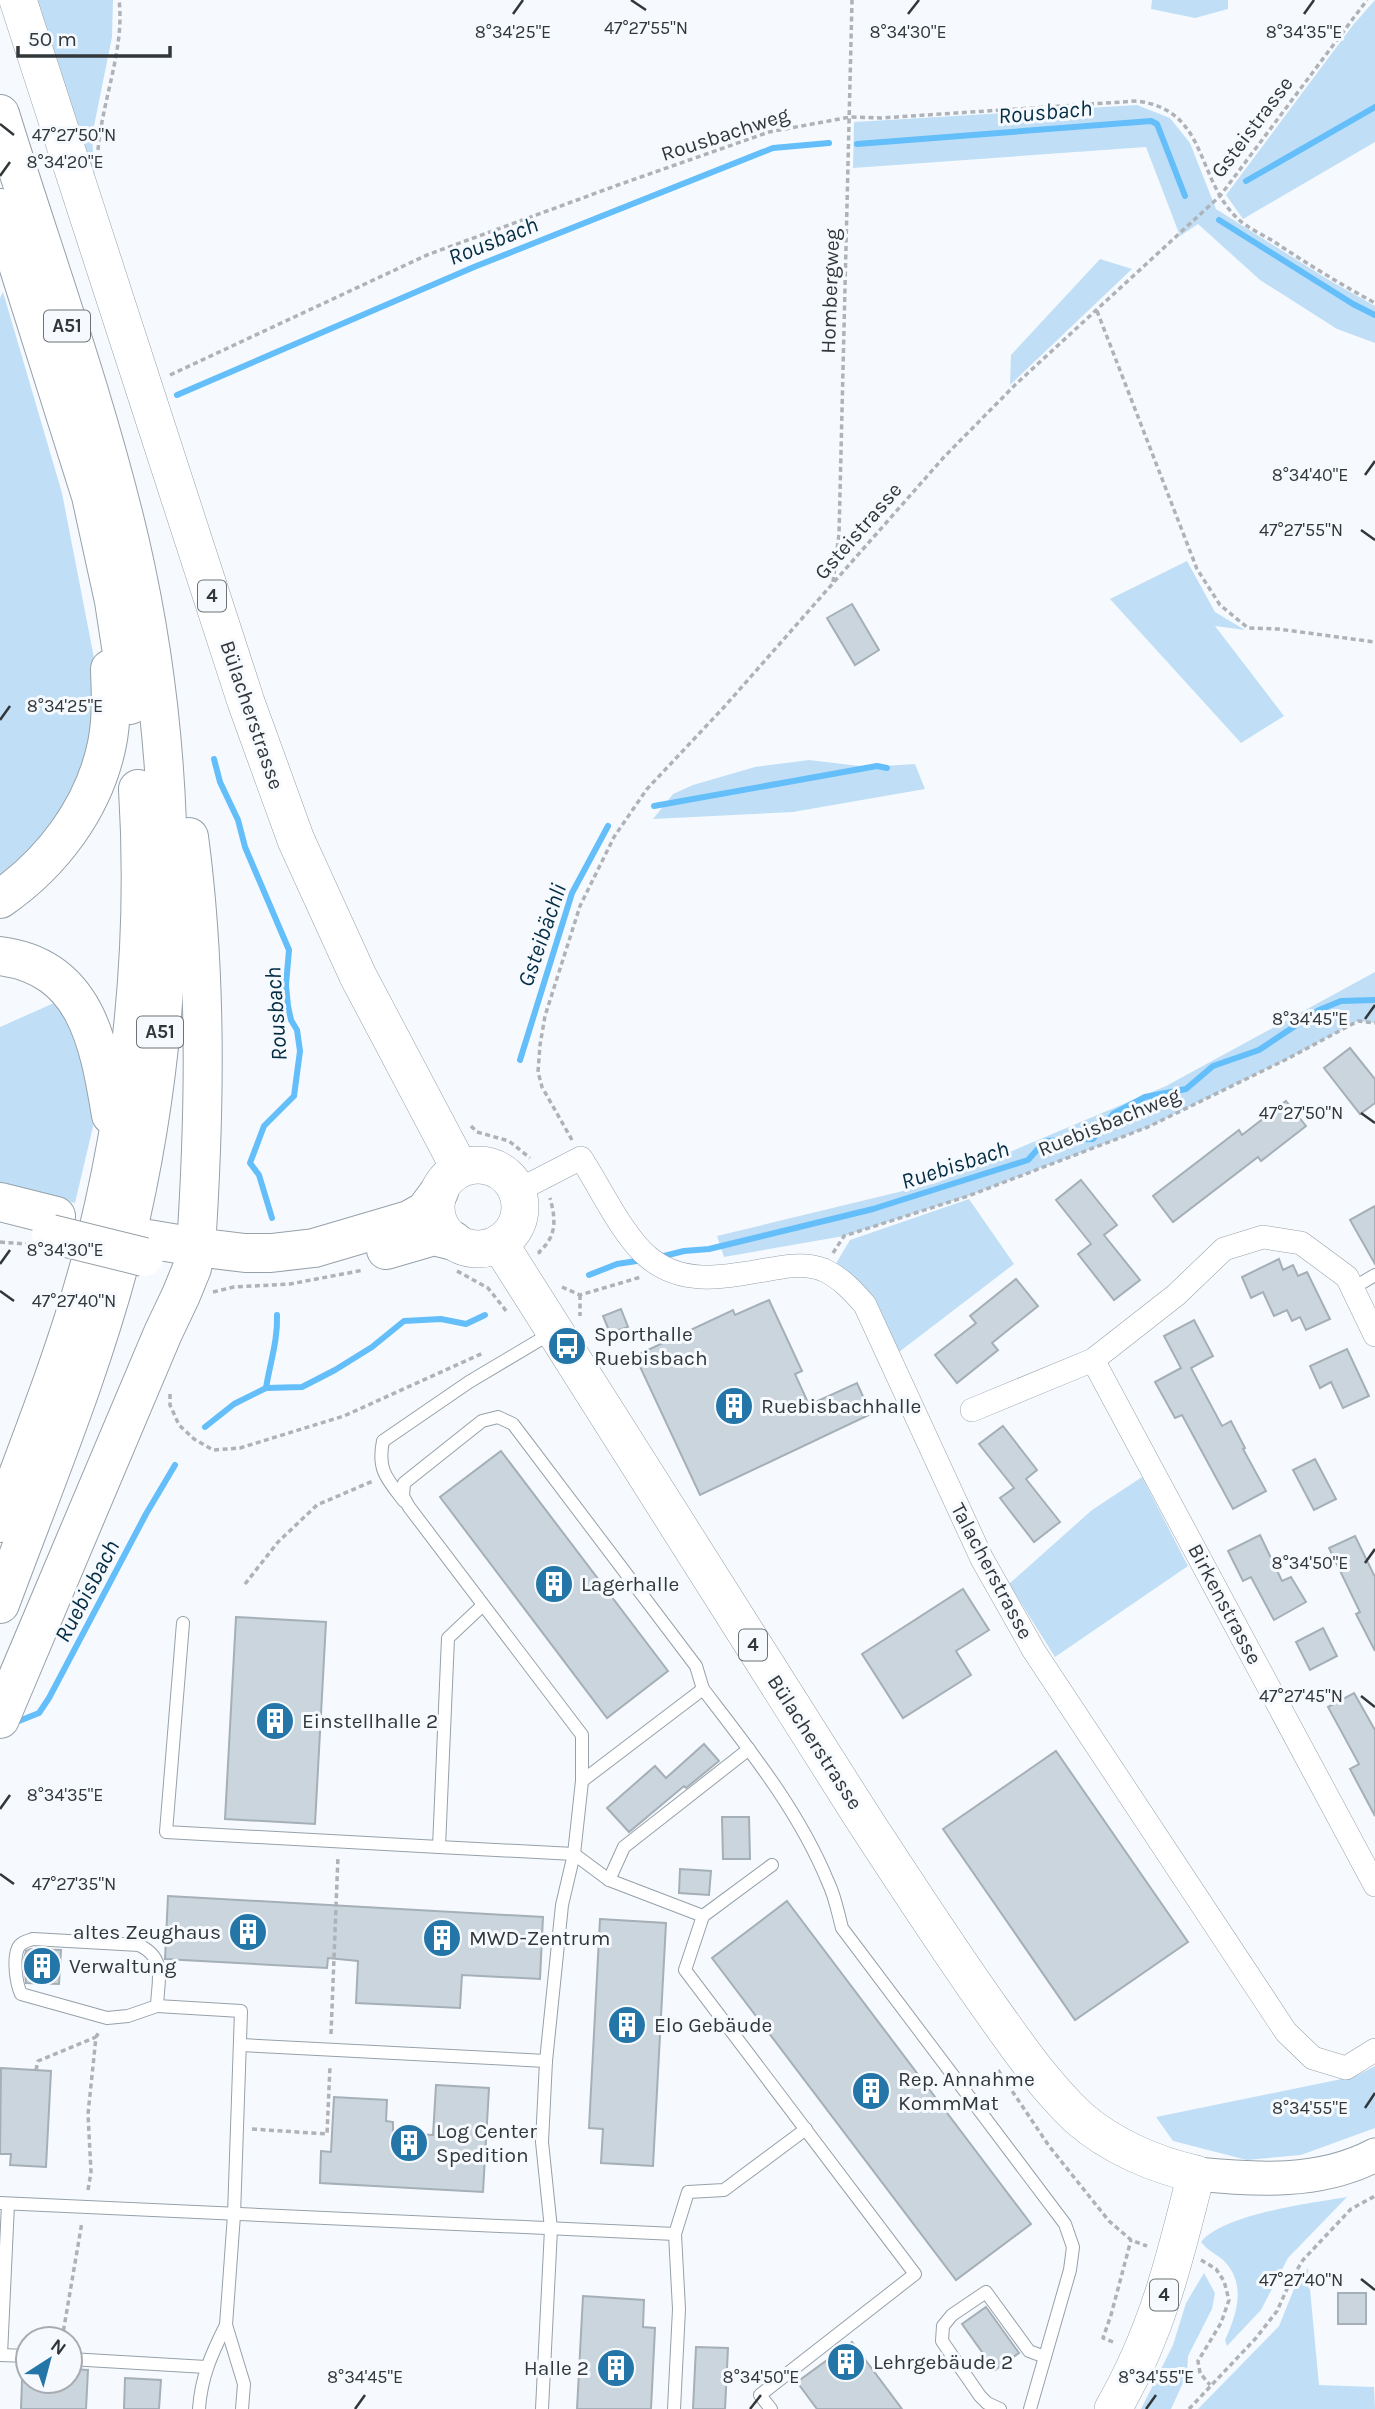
<svg xmlns="http://www.w3.org/2000/svg" width="1375" height="2409" viewBox="0 0 1375 2409" font-family="Karla,sans-serif">
<style>
.green{fill:#c0dff6}
.lines{fill:none;stroke-linecap:round;stroke-linejoin:round}
.stream{stroke:#64befa;stroke-width:6}
.building{fill:#cad5de;stroke:#a5afb7;stroke-width:2}
.lane-casing{stroke:#96a1a9;stroke-width:14}
.street-casing{stroke:#96a1a9;stroke-width:24}
.secondary-casing{stroke:#96a1a9;stroke-width:35}
.primary-casing{stroke:#96a1a9;stroke-width:38}
.highway-casing{stroke:#96a1a9;stroke-width:40}
.path{stroke:#afb3b7;stroke-width:3.5;stroke-dasharray:5 3.5;stroke-linecap:butt}
.lane{stroke:#fff;stroke-width:12}
.street{stroke:#fff;stroke-width:23}
.secondary{stroke:#fff;stroke-width:33}
.primary{stroke:#fff;stroke-width:37}
.highway{stroke:#fff;stroke-width:38}
.highway-bridge-casing{stroke:#96a1a9;stroke-width:40;stroke-linecap:butt}
.highway-bridge{stroke:#fff;stroke-width:38}
.ticks{fill:none;stroke:#32373a;stroke-width:2.5}
.labels{text-anchor:middle;dominant-baseline:central;stroke-width:6;stroke-linejoin:round;paint-order:stroke}
.shield{fill:#f6fafe;stroke:#6d7275;stroke-width:2}
.shield-label{font-size:19px;font-weight:bold;fill:#32373a}
.street-label{font-size:21px;fill:#32373a;stroke:#f6fafe}
.poi-label{font-size:21px;fill:#32373a;stroke:#f6fafe;text-anchor:start}
.water-label{font-size:23px;font-style:italic;fill:#042d44;stroke:#f6fafe}
.ticks-label{font-size:18px;text-anchor:middle;fill:#32373a;stroke:#f6fafe;stroke-width:6;stroke-linejoin:round;paint-order:stroke}
</style>
<rect width="100%" height="100%" fill="#f6fafe"/>
<g class="green">
<polygon points="30,0 113,0 112,37 92,136 95,181"/>
<polygon points="1152,0 1228,0 1228,9 1195,18 1151,9"/>
<polygon points="1375,0 1375,142 1243,219 1226,195 1353,25"/>
<polygon points="1137,105 1170,118 1190,143 1216,209 1329,280 1375,306 1375,343 1337,329 1260,280 1198,224 1180,236 1146,147 853,168 854,122"/>
<polygon points="1100,259 1132,269 1010,385 1011,355"/>
<polygon points="3,292 62,493 96,668 100,709 76,806 0,886 0,298"/>
<polygon points="1187,561 1215,612 1245,630 1215,626 1284,716 1241,743 1110,599"/>
<polygon points="809,760 868,767 915,764 925,789 793,812 653,819 673,794 693,785 755,767"/>
<polygon points="1375,972 1375,1023 1358,1021 1287,1059 1148,1127 968,1196 844,1236 724,1257 717,1236 936,1183 1166,1086"/>
<polygon points="63,999 96,1114 75,1203 0,1184 0,1027"/>
<polygon points="969,1199 1014,1264 899,1352 835,1265 850,1240"/>
<polygon points="1142,1477 1188,1566 1055,1657 1009,1584 1092,1510"/>
<polygon points="1375,2066 1375,2128 1301,2155 1247,2160 1173,2141 1156,2117 1356,2076"/>
<path d="M1347,2197L1288,2258L1261,2310L1227,2346L1225,2340C1237,2314 1247,2283 1223,2260C1216,2254 1207,2250 1201,2242C1223,2214 1311,2203 1347,2197Z"/>
<polygon points="1308,2268 1319,2385 1374,2387 1375,2409 1198,2409 1279,2326 1296,2284"/>
<polygon points="1204,2273 1215,2293 1212,2309 1188,2356 1187,2374 1171,2409 1141,2409 1173,2345 1186,2303"/>
</g>
<g class="lines">
<g class="stream">
<polyline points="857,144 1151,121 1157,124 1185,196"/>
<polyline points="1246,181 1375,107"/>
<polyline points="1219,220 1353,304 1375,315"/>
<polyline points="177,395 474,267 773,148 829,143"/>
<polyline points="214,759 220,782 238,820 245,847 289,950 286,985 288,1006 291,1020 297,1030 300,1051 294,1096 264,1126 250,1163 259,1175 272,1218"/>
<polyline points="654,806 877,766 887,768"/>
<polyline points="520,1060 572,893 608,826"/>
<polyline points="660,1257 684,1251 709,1249 873,1209 1028,1160 1045,1141 1093,1139 1113,1114 1145,1097 1186,1089 1213,1066 1259,1050 1319,1010 1341,1001 1375,1000"/>
<polyline points="589,1275 617,1264 643,1260"/>
<path d="M266,1388C270,1363 278,1340 277,1315"/>
<polyline points="205,1427 234,1404 266,1388 302,1387 335,1370 372,1347 404,1321 441,1319 466,1324 485,1315"/>
<polyline points="19,1721 39,1713 49,1698 146,1514 175,1465"/>
</g>
</g>
<g class="building">
<polygon points="852,604 879,650 855,665 827,618"/>
<polygon points="1350,1048 1375,1079 1375,1103 1360,1114 1324,1068"/>
<polygon points="1286,1101 1306,1126 1261,1161 1258,1157 1173,1222 1153,1196 1239,1130 1242,1135"/>
<polygon points="1081,1180 1117,1225 1104,1235 1140,1280 1114,1300 1078,1254 1091,1244 1056,1200"/>
<polygon points="1375,1206 1375,1264 1350,1220"/>
<polygon points="1279,1259 1283,1270 1293,1265 1298,1276 1307,1272 1330,1319 1306,1330 1300,1317 1292,1321 1287,1310 1274,1316 1263,1292 1251,1298 1242,1277"/>
<polygon points="1016,1279 1038,1306 992,1343 998,1350 957,1383 935,1355 976,1323 970,1316"/>
<polygon points="769,1300 802,1371 795,1374 809,1405 857,1383 871,1414 700,1495 635,1356 733,1310 735,1315"/>
<polygon points="621,1309 628,1327 610,1333 603,1316"/>
<polygon points="1194,1320 1213,1356 1191,1368 1222,1426 1231,1421 1245,1448 1243,1449 1266,1491 1233,1509 1182,1415 1175,1418 1155,1382 1181,1368 1164,1336"/>
<polygon points="1347,1349 1369,1396 1343,1408 1331,1382 1320,1388 1310,1366"/>
<polygon points="1003,1426 1037,1470 1026,1479 1060,1522 1034,1542 1000,1498 1014,1488 979,1444"/>
<polygon points="501,1451 668,1671 607,1718 440,1497"/>
<polygon points="1315,1459 1336,1499 1314,1510 1293,1470"/>
<polygon points="1260,1535 1282,1581 1291,1577 1306,1602 1274,1620 1251,1577 1243,1581 1228,1551"/>
<polygon points="1355,1536 1375,1577 1375,1651 1356,1614 1360,1612 1329,1548"/>
<polygon points="963,1589 989,1630 956,1651 971,1675 903,1718 862,1654"/>
<polygon points="236,1617 326,1622 315,1824 225,1819"/>
<polygon points="1323,1628 1337,1656 1310,1670 1296,1642"/>
<polygon points="1354,1693 1375,1730 1375,1816 1350,1769 1359,1764 1328,1707"/>
<polygon points="704,1744 719,1761 686,1788 684,1786 629,1832 607,1808 655,1766 666,1778"/>
<polygon points="1056,1751 1188,1942 1075,2020 943,1829"/>
<polygon points="722,1817 749,1817 750,1859 723,1859"/>
<polygon points="680,1869 711,1871 709,1895 679,1893"/>
<polygon points="168,1896 543,1917 540,1979 462,1975 460,2008 356,2003 358,1961 328,1958 327,1968 165,1959"/>
<polygon points="787,1901 1031,2224 956,2280 712,1958"/>
<polygon points="600,1919 666,1923 653,2166 601,2163 603,2129 589,2128"/>
<polygon points="31,1949 61,1950 59,1984 26,1983 24,1959 26,1951"/>
<polygon points="1,2068 51,2071 46,2167 10,2165 11,2154 0,2154"/>
<polygon points="436,2085 489,2088 483,2192 320,2183 321,2151 331,2152 334,2097 387,2100 386,2121 393,2122 393,2133 433,2135"/>
<rect x="1338" y="2293" width="28" height="31"/>
<polygon points="583,2296 644,2300 643,2327 655,2328 651,2409 577,2409"/>
<polygon points="986,2307 1019,2353 995,2370 962,2324"/>
<polygon points="852,2342 902,2409 817,2409 797,2382"/>
<polygon points="696,2347 728,2348 725,2409 693,2409"/>
<polygon points="70,2369 88,2370 86,2409 21,2409 22,2381 70,2381"/>
<polygon points="125,2378 161,2380 159,2409 124,2409"/>
</g>
<g class="lines">
<defs>
<g id="lane">
<polyline points="1353,1288 1375,1275"/>
<path d="M404,1501C387,1479 377,1470 383,1441L469,1382L553,1332"/>
<polyline points="183,1623 166,1832 439,1847 448,1638 482,1606"/>
<path d="M703,1689C749,1749 799,1811 828,1882C835,1896 838,1913 842,1928L1065,2224L1073,2247L1070,2270L1030,2409"/>
<polyline points="439,1847 574,1854 609,1880 703,1916 772,1865"/>
<polyline points="609,1880 624,1847 749,1749"/>
<polyline points="703,1916 685,1970 915,2274 760,2395 771,2409"/>
<path d="M33,1939L139,1945C167,1959 158,1978 157,2006L128,2016L107,2018L21,1994C16,1983 13,1959 18,1948C21,1942 27,1941 33,1939Z"/>
<polyline points="157,2006 241,2011 234,2215 226,2325 244,2384 242,2409"/>
<polyline points="241,2045 546,2061"/>
<polyline points="0,2203 675,2234"/>
<polyline points="0,2355 28,2356"/>
<polyline points="1,2355 8,2204"/>
<polyline points="70,2359 206,2367"/>
<path d="M199,2409C201,2377 212,2353 226,2325"/>
<polyline points="542,2409 551,2229 542,2142 546,2061 562,1905 574,1854 582,1781 582,1735 409,1507 403,1496 404,1483 482,1421 498,1417 513,1424 696,1666 703,1689 582,1781"/>
<polyline points="674,2409 679,2309 675,2234 688,2192 724,2190 806,2129"/>
<polyline points="1000,2409 987,2403 980,2396 942,2341 943,2326 952,2315 986,2292 1029,2351 1045,2357"/>
</g>
<g id="street">
<path d="M517,1191L581,1158C600,1187 622,1235 648,1257C686,1289 732,1275 777,1268C792,1265 809,1264 824,1270C841,1278 853,1291 865,1305L982,1559L1034,1651L1286,2032L1313,2058L1346,2068L1375,2050"/>
<polyline points="1093,1360 1375,1885"/>
<polyline points="972,1410 1093,1360 1176,1295 1224,1249 1263,1237 1301,1243 1347,1277 1375,1335"/>
</g>
<path id="secondary" d="M1196,2174C1256,2180 1320,2184 1375,2155"/>
<g id="primary">
<polyline points="18,0 246,702 296,840 358,976 460,1169"/>
<circle cx="478" cy="1207" r="42"/>
<path d="M499,1243C620,1433 740,1625 861,1815C902,1878 943,1941 986,2002C1015,2043 1043,2084 1079,2118C1111,2146 1155,2165 1196,2174C1175,2259 1157,2333 1113,2409"/>
</g>
<g id="highway">
<path d="M0,114C44,256 96,397 130,542C183,772 180,1017 124,1246C93,1369 44,1485 0,1604"/>
<polyline points="0,208 91,496 114,601 130,705"/>
<path d="M189,837C207,972 205,1110 196,1247L245,1253H271L314,1248L409,1220L425,1211L439,1192"/>
<path d="M0,899C52,863 94,808 107,744C112,719 111,694 110,669"/>
<path d="M0,956C87,967 99,1044 111,1115"/>
<polyline points="0,1202 56,1216"/>
<polyline points="386,1250 434,1236 454,1241"/>
<path d="M0,1523C31,1439 65,1355 89,1267C130,1111 148,950 138,789"/>
<polyline points="0,1719 163,1333 181,1295 192,1268 196,1247 148,1239"/>
</g>
</defs>
<use href="#lane" class="lane-casing"/>
<use href="#street" class="street-casing"/>
<use href="#secondary" class="secondary-casing"/>
<use href="#primary" class="primary-casing"/>
<use href="#highway" class="highway-casing"/>
<g class="path">
<path d="M98,150C102,101 125,48 119,0"/>
<polyline points="1097,311 1197,569 1220,605 1248,628 1278,629 1375,642"/>
<path d="M170,375L427,255L618,185L769,132L850,117L881,118L1137,101C1208,110 1195,177 1237,218C1246,227 1261,234 1273,241C1306,263 1340,284 1375,303"/>
<polyline points="833,582 839,534 852,0"/>
<polyline points="471,1126 477,1132 509,1141 530,1158"/>
<polyline points="572,1140 542,1087 538,1072 540,1045 545,1016 580,906 614,837 647,789 725,706 944,457 1016,384 1220,196 1367,0"/>
<polyline points="0,1242 26,1244"/>
<polyline points="833,1253 844,1236 968,1196 1148,1127 1287,1059 1358,1021 1375,1023"/>
<path d="M540,1254L539,1252C557,1236 556,1220 550,1198"/>
<polyline points="457,1271 488,1288 507,1312"/>
<polyline points="562,1287 580,1295 641,1277"/>
<polyline points="213,1292 234,1287 290,1284 364,1270"/>
<polyline points="580,1295 580,1316"/>
<polyline points="170,1394 170,1405 179,1425 194,1439 213,1450 240,1448 344,1416 483,1353"/>
<polyline points="245,1584 278,1542 317,1505 373,1481"/>
<polyline points="331,2034 338,1856"/>
<polyline points="36,2070 38,2061 96,2037"/>
<polyline points="998,2070 1049,2146 1109,2221 1131,2240 1147,2246"/>
<polyline points="252,2129 327,2134 330,2066"/>
<polyline points="88,2190 91,2172 88,2114 96,2037 99,2032"/>
<polyline points="1201,2260 1216,2269 1224,2281 1229,2300 1221,2323 1198,2361 1200,2373 1210,2385"/>
<polyline points="62,2339 82,2222"/>
<polyline points="1113,2342 1103,2338 1111,2315 1131,2240"/>
<polyline points="1189,2409 1256,2338 1277,2311 1292,2278 1303,2260 1351,2209 1375,2196"/>
</g>
<use href="#lane" class="lane"/>
<use href="#street" class="street"/>
<use href="#secondary" class="secondary"/>
<use href="#primary" class="primary"/>
<use href="#highway" class="highway"/>
<defs>
<polyline id="highway-bridge" points="51,1234 144,1257"/>
</defs>
<use href="#highway-bridge" class="highway-bridge-casing"/>
<use href="#highway-bridge" class="highway-bridge"/>
</g>
<path class="ticks" d="M631,0L646,10M513,14L523,0M908,14L919,0M1304,14L1314,0M0,124L14,135M0,176L10,162M1365,475L1375,461M1361,530L1375,540M0,720L10,706M1365,1019L1375,1005M1361,1113L1375,1123M0,1264L10,1250M0,1291L14,1301M1365,1563L1375,1549M1361,1696L1375,1707M0,1809L10,1795M0,1874L14,1884M1365,2108L1375,2093M1361,2279L1375,2290M355,2409L365,2395M750,2409L761,2395M1146,2409L1156,2395"/>
<defs>
<symbol id="bus-disc" viewBox="-11 -11 22 22"><circle r="9.5" fill="#2576a8" stroke="#f6fafe"/><path d="M-5-6H5V4H4V6H2V4H-2V6H-4V4H-5ZM-3.5-4V0h7V-4ZM-3.5 1.2v1.5H-2V1.2ZM2 1.2v1.5H3.5V1.2Z" fill="#fff"/></symbol>
<symbol id="building-disc" viewBox="-11 -11 22 22"><circle r="9.5" fill="#2576a8" stroke="#f6fafe"/><path d="M-4-6H4V6H1V3H-1V6H-4ZM-2.5-4.3h1.7v1.8h-1.7ZM.8-4.3h1.7v1.8H.8ZM-2.5-1h1.7V.8h-1.7ZM.8-1h1.7V.8H.8Z" fill="#fff"/></symbol>
</defs>
<g fill-rule="evenodd">
<use href="#bus-disc" x="545" y="1324" width="44" height="44"/>
<use href="#building-disc" x="712" y="1384" width="44" height="44"/>
<use href="#building-disc" x="532" y="1562" width="44" height="44"/>
<use href="#building-disc" x="253" y="1699" width="44" height="44"/>
<use href="#building-disc" x="226" y="1910" width="44" height="44"/>
<use href="#building-disc" x="420" y="1916" width="44" height="44"/>
<use href="#building-disc" x="20" y="1944" width="44" height="44"/>
<use href="#building-disc" x="605" y="2003" width="44" height="44"/>
<use href="#building-disc" x="849" y="2069" width="44" height="44"/>
<use href="#building-disc" x="387" y="2121" width="44" height="44"/>
<use href="#building-disc" x="824" y="2340" width="44" height="44"/>
<use href="#building-disc" x="594" y="2346" width="44" height="44"/>
</g>
<g class="labels">
<g class="shield">
<rect x="44" y="310.5" width="46" height="31" rx="5"/>
<rect x="198" y="580.5" width="28" height="31" rx="5"/>
<rect x="137" y="1016.5" width="46" height="31" rx="5"/>
<rect x="739" y="1629.5" width="28" height="31" rx="5"/>
<rect x="1150" y="2279.5" width="28" height="31" rx="5"/>
</g>
<g class="shield-label">
<text x="67" y="326">A51</text>
<text x="212" y="596">4</text>
<text x="160" y="1032">A51</text>
<text x="753" y="1645">4</text>
<text x="1164" y="2295">4</text>
</g>
<g class="street-label">
<text transform="translate(1252 127) rotate(-53)">Gsteistrasse</text>
<text transform="translate(725 134) rotate(-18)">Rousbachweg</text>
<text transform="translate(830 291) rotate(-88)">Hombergweg</text>
<text transform="translate(858 531) rotate(-49)">Gsteistrasse</text>
<text transform="translate(252 715) rotate(71)">Bülacherstrasse</text>
<text transform="translate(1109 1122) rotate(-22)">Ruebisbachweg</text>
<text transform="translate(992 1571) rotate(62)">Talacherstrasse</text>
<text transform="translate(1225 1604) rotate(62)">Birkenstrasse</text>
<text transform="translate(815 1742) rotate(57)">Bülacherstrasse</text>
</g>
<g class="poi-label">
<text x="594" y="1334">Sporthalle<tspan x="594" dy="24">Ruebisbach</tspan></text>
<text x="761" y="1406">Ruebisbachhalle</text>
<text x="581" y="1584">Lagerhalle</text>
<text x="302" y="1721">Einstellhalle 2</text>
<text x="221" y="1932" text-anchor="end">altes Zeughaus</text>
<text x="469" y="1938">MWD-Zentrum</text>
<text x="69" y="1966">Verwaltung</text>
<text x="654" y="2025">Elo Gebäude</text>
<text x="898" y="2079">Rep. Annahme<tspan x="898" dy="24">KommMat</tspan></text>
<text x="436" y="2131">Log Center<tspan x="436" dy="24">Spedition</tspan></text>
<text x="873" y="2362">Lehrgebäude 2</text>
<text x="589" y="2368" text-anchor="end">Halle 2</text>
</g>
<g class="water-label">
<text transform="translate(1045 112) rotate(-5)">Rousbach</text>
<text transform="translate(493 241) rotate(-22)">Rousbach</text>
<text transform="translate(542 935) rotate(-71)">Gsteibächli</text>
<text transform="translate(276 1014) rotate(-94)">Rousbach</text>
<text transform="translate(955 1165) rotate(-18)">Ruebisbach</text>
<text transform="translate(87 1591) rotate(-62)">Ruebisbach</text>
</g>
</g>
<g class="ticks-label">
<text x="646" y="34">47°27'55"N</text>
<text x="513" y="38">8°34'25"E</text>
<text x="908" y="38">8°34'30"E</text>
<text x="1304" y="38">8°34'35"E</text>
<text x="74" y="141">47°27'50"N</text>
<text x="65" y="168">8°34'20"E</text>
<text x="1310" y="481">8°34'40"E</text>
<text x="1301" y="536">47°27'55"N</text>
<text x="65" y="712">8°34'25"E</text>
<text x="1310" y="1025">8°34'45"E</text>
<text x="1301" y="1119">47°27'50"N</text>
<text x="65" y="1256">8°34'30"E</text>
<text x="74" y="1307">47°27'40"N</text>
<text x="1310" y="1569">8°34'50"E</text>
<text x="1301" y="1702">47°27'45"N</text>
<text x="65" y="1801">8°34'35"E</text>
<text x="74" y="1890">47°27'35"N</text>
<text x="1310" y="2114">8°34'55"E</text>
<text x="1301" y="2286">47°27'40"N</text>
<text x="365" y="2383">8°34'45"E</text>
<text x="761" y="2383">8°34'50"E</text>
<text x="1156" y="2383">8°34'55"E</text>
</g>
<g transform="translate(49 2360) rotate(36)"><circle r="33" fill="#f6fafe" stroke="#a8acb0" stroke-width="2"/>
<path d="M0-5L12 26L0 18L-12 26Z" fill="#2576a8"/>
<text y="-10" font-size="19" font-weight="bold" text-anchor="middle" fill="#32373a">N</text>
</g>
<path d="M18 46v10h152v-10" fill="none" stroke="#32373a" stroke-width="3.5"/>
<text x="28" y="46" font-size="21" fill="#32373a" stroke="#f6fafe" stroke-width="5" paint-order="stroke">50 m</text>
</svg>
